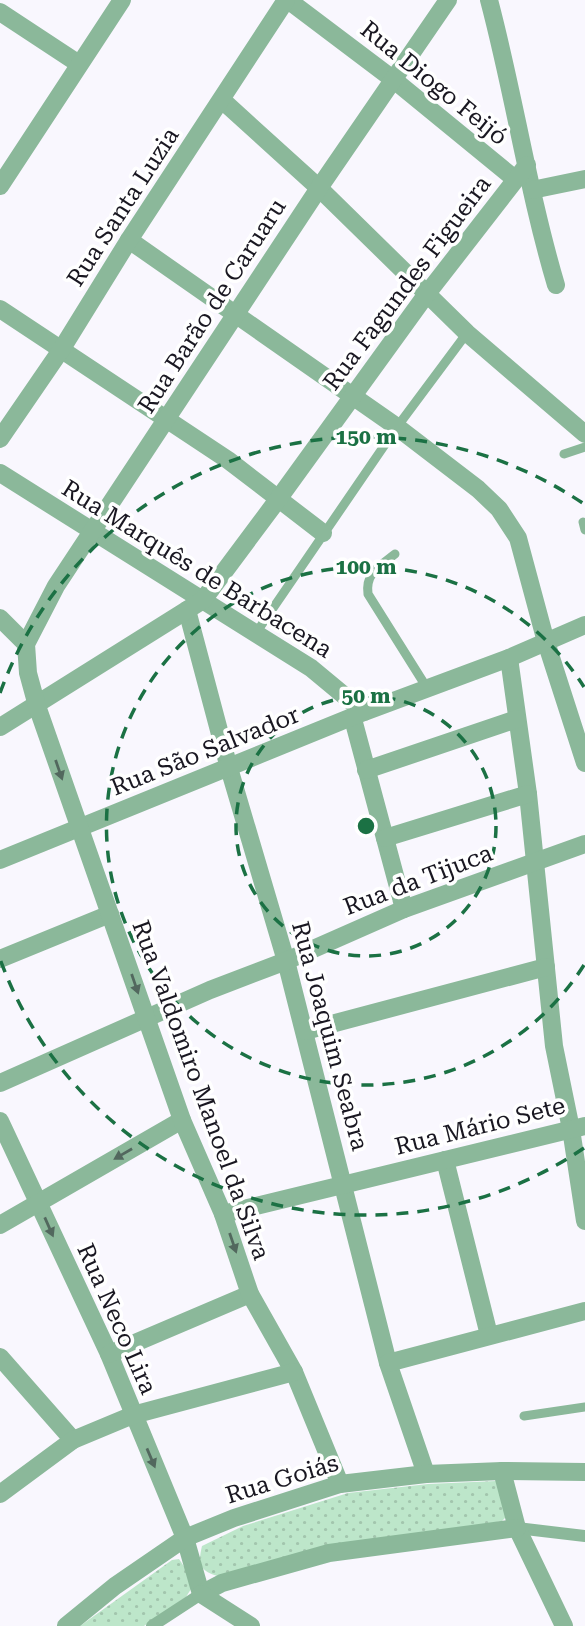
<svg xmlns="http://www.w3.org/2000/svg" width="585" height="1626" viewBox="0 0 585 1626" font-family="'Roboto Serif',serif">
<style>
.park{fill:url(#park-dots)}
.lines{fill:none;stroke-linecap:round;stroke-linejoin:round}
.service{stroke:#8bb89a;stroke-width:9}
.pedestrian{stroke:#8bb89a;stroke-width:12}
.minor{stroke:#8bb89a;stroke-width:18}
.oneway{fill:#52685e}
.ring{fill:none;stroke:#1b7144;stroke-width:3.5;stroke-dasharray:12 9}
.labels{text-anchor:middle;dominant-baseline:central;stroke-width:7;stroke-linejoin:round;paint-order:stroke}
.street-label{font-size:24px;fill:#191721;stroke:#fff}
.centre{fill:#1b7144;stroke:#fff;stroke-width:3.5}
.ring-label{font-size:21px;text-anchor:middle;font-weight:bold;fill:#1b7144;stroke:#fff;stroke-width:7;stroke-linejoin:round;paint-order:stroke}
</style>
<defs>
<pattern id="park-dots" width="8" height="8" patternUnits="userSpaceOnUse" patternTransform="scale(1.75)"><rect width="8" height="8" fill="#bde6ca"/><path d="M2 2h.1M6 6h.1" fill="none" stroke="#a2c5ad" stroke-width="1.8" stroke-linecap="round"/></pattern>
</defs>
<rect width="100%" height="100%" fill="#f9f7fe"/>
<g class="park">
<path d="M496,1481L508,1515L502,1521L221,1577C201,1572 197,1566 202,1546L243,1526L348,1493L428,1484Z"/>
<polygon points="179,1559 185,1568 191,1589 186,1597 144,1626 80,1626 172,1560"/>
</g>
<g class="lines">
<g class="service">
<polyline points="564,454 585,447"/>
<polyline points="583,522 585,530"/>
<path d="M395,554C380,566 365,573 368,594L427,688"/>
<polyline points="256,633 397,427 467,333"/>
<polyline points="524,1416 585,1407"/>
</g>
<g class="pedestrian">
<polyline points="517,1528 585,1536"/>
<polyline points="152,1626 201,1594"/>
</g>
<g class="minor">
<polyline points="288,0 394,80 515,179"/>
<path d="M489,0C514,94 528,191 556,285"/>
<polyline points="0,12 79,64"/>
<polyline points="222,100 319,188 467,333 585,434"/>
<polyline points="0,186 122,0"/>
<polyline points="532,190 585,179"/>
<polyline points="129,240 397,427 478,489 499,509 518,538 546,642 585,763"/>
<polyline points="0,309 228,460 323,533"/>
<polyline points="0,439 61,350 129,240 286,0"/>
<polyline points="0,473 311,668 364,712"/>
<polyline points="187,610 229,768 286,961 388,1363 426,1474"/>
<polyline points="0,618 26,644"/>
<polyline points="509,658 528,794 554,1046 571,1129 585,1221"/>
<polyline points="353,719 404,909"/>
<polyline points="0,727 203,600 279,498 426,295 527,165"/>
<polyline points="366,770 517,719"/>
<polyline points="385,838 528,794"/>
<polyline points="0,860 364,712 509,658 585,625"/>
<polyline points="0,959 110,914"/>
<polyline points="305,1031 546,967"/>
<polyline points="0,1083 210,990 286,961 404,909 585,844"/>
<polyline points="0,1121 109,1354 185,1538 201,1594"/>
<polyline points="445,1160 489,1335"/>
<polyline points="223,1214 585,1126"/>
<polyline points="0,1225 182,1120"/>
<polyline points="109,1354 250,1294"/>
<polyline points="0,1357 73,1440"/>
<polyline points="388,1363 585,1311"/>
<polyline points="502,1471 517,1528 564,1626"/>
<polyline points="340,1484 294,1372 250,1294 223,1214 182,1120 37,706 28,673 26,644 56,586 319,188 448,0"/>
<polyline points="0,1494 73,1440 133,1415 294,1372"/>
<polyline points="201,1594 222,1583 329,1553 517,1528"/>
<polyline points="201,1594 251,1626"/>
<polyline points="66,1626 115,1586 185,1538 234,1518 340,1484 426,1474 502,1471 585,1472"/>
</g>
</g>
<defs><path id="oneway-solid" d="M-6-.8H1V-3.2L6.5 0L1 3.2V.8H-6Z" transform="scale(1.75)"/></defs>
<g class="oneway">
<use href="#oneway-solid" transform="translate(59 770) rotate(71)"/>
<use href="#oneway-solid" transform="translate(135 984) rotate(71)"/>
<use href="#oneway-solid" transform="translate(123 1154) rotate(150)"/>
<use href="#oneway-solid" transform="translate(49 1227) rotate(66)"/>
<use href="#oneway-solid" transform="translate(233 1243) rotate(71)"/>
<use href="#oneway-solid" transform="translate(151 1458) rotate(67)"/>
</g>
<g class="ring">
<circle cx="366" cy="826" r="130"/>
<path d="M584 965A259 259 0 1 1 584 687"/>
<path d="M584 1148A389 389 0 0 1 0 959M0 693A389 389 0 0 1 584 504"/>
</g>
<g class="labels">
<g class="street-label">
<text transform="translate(434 83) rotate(39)">Rua Diogo Feijó</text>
<text transform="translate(123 207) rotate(-57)">Rua Santa Luzia</text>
<text transform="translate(407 283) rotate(-53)">Rua Fagundes Figueira</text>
<text transform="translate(212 306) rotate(-57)">Rua Barão de Caruaru</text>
<text transform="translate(197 569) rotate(32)">Rua Marquês de Barbacena</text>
<text transform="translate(205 751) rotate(-22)">Rua São Salvador</text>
<text transform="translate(418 880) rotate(-21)">Rua da Tijuca</text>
<text transform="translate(330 1036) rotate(75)">Rua Joaquim Seabra</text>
<text transform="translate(201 1090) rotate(70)">Rua Valdomiro Manoel da Silva</text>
<text transform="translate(480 1126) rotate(-14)">Rua Mário Sete</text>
<text transform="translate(117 1319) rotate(66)">Rua Neco Lira</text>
<text transform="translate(282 1479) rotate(-17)">Rua Goiás</text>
</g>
</g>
<circle cx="366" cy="826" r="10" class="centre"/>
<g class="ring-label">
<text x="366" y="444">150 m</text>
<text x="366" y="574">100 m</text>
<text x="366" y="703">50 m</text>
</g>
</svg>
